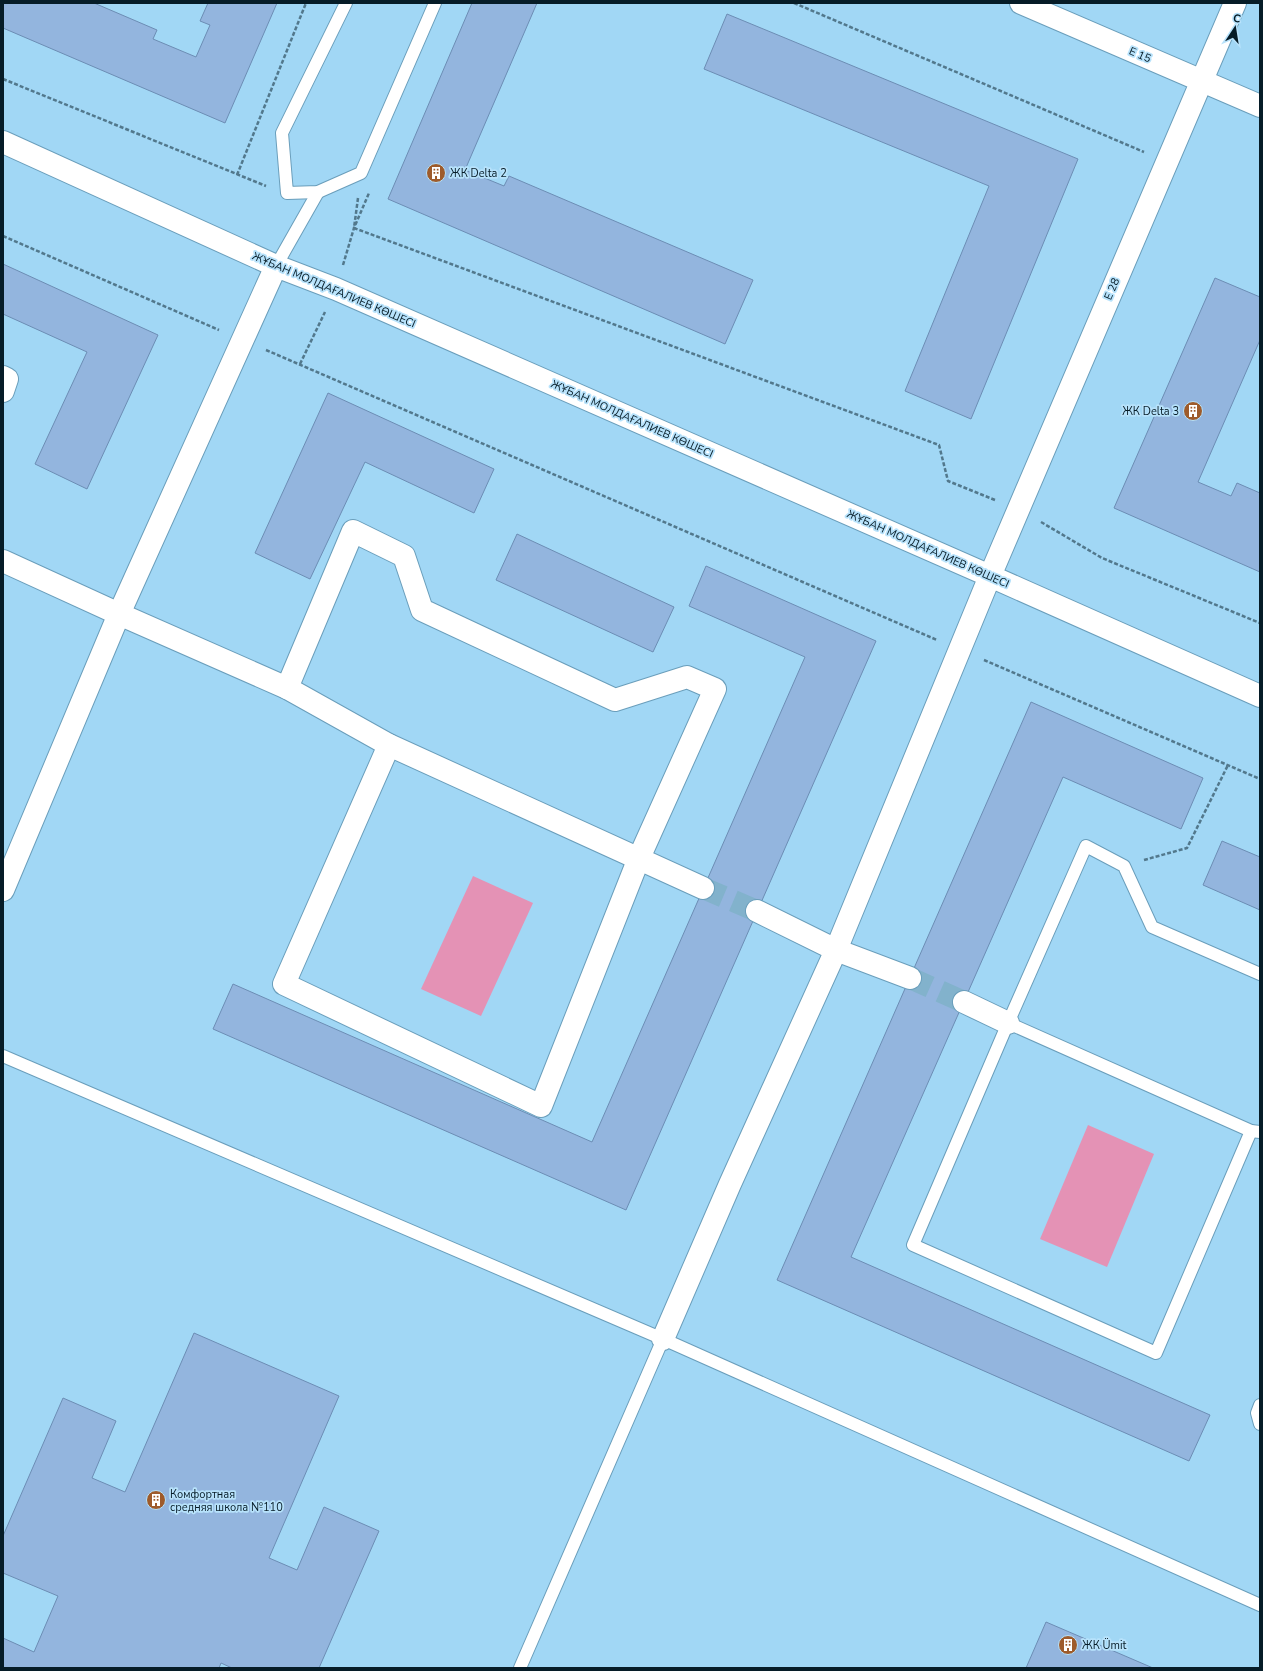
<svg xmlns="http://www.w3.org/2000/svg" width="1263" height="1671" viewBox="0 0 1263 1671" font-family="'Nunito Sans',sans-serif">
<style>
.green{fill:#e492b5}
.building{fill:#93b5de;stroke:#6c8db4}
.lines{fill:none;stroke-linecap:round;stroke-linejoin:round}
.minor-tunnel{stroke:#82b2cc;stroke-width:22;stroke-dasharray:22 11;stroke-linecap:butt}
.service-casing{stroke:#6a9ebb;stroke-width:14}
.minor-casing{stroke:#6a9ebb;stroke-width:24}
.path{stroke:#52788c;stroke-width:2.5;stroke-dasharray:4 2;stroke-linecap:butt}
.service{stroke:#fff;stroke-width:12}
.minor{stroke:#fff;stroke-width:22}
.labels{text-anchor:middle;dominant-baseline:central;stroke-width:3.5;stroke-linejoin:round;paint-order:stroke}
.street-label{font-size:11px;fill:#061c27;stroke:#b7e2fb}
.poi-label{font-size:11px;fill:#061c27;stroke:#b7e2fb;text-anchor:start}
</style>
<rect width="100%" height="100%" fill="#a1d7f5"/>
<g class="green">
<polygon points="473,876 533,903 481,1016 421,989"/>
<polygon points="1088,1125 1154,1154 1107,1267 1040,1239"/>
</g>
<g class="building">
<polygon points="3,3 94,3 157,30 153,39 196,57 210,25 200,21 208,3 277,3 225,123 3,28"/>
<polygon points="472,3 537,3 465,170 504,186 509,176 753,280 725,344 388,199"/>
<polygon points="727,14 1078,159 971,419 905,391 989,186 704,69"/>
<polygon points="3,264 158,335 87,489 35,464 87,352 3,314"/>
<polygon points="1215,278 1260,297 1260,340 1198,482 1231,496 1237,483 1260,493 1260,572 1114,508"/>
<polygon points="328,393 494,469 474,513 365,462 310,579 255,553"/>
<polygon points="517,534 674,607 653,652 496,580"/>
<polygon points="706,566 876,641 626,1210 213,1029 233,984 592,1142 805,657 689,606"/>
<polygon points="1031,702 1203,778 1181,829 1063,777 851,1257 1210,1415 1189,1461 777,1280"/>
<polygon points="1222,841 1260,857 1260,910 1203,885"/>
<polygon points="194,1333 339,1396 269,1558 297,1570 324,1507 379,1531 319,1668 232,1668 221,1663 219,1668 3,1668 3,1638 34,1652 58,1596 3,1573 3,1536 63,1398 116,1421 92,1478 125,1492"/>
<polygon points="1046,1622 1153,1668 1026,1668"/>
</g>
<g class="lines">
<g class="minor-tunnel">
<polyline points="703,888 757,911"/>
<polyline points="910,978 964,1002"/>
</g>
<defs>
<g id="service">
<polyline points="346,3 282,133 287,193 318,192 361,173 435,3"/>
<polyline points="276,266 318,192"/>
<polyline points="1260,974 1152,927 1124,866 1086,846 1008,1023 1251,1131 1260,1132"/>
<polyline points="1008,1023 913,1245 1156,1353 1251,1131"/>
<polyline points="3,1056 663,1339 1260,1605"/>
<polyline points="1260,1405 1257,1413 1260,1424"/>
<polyline points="520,1668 663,1339"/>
</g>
<g id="minor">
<polyline points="1021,3 1260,106"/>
<polyline points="3,142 276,266 336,289 990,576 1260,696"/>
<polyline points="3,377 7,379 3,391"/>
<polyline points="3,561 119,614 287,688 389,745 703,888"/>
<polyline points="287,688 353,531 404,556 422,610 615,700 687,677 715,689 639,858 541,1106 284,984 389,745"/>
<polyline points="3,890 119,614 276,266"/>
<polyline points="757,911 836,950 910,978"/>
<polyline points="964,1002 1008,1023"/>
<polyline points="663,1339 730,1184 836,950 990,576 1235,3"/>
</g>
</defs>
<use href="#service" class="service-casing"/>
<use href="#minor" class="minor-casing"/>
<g class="path">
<polyline points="794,3 1144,152"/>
<polyline points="3,79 266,186"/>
<polyline points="237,175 306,3"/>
<polyline points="358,198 354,228 939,445 948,481 995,500"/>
<polyline points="3,236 219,330"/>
<polyline points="343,265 354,228 369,193"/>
<polyline points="266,350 937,640"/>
<polyline points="300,364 325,312"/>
<polyline points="1041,522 1102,558 1260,623"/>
<polyline points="984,660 1260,779"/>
<polyline points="1144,860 1187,848 1228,765"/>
</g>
<use href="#service" class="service"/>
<use href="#minor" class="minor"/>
</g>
<defs>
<symbol id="building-disc" viewBox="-11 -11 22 22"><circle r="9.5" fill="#9e5b2b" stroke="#b7e2fb"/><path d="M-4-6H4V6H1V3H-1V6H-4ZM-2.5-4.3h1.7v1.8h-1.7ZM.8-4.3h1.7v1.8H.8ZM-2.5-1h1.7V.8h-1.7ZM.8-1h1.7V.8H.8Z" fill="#fff"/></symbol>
</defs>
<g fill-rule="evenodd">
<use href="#building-disc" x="425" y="162" width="22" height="22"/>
<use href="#building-disc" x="1182" y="400" width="22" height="22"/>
<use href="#building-disc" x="145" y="1489" width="22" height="22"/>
<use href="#building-disc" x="1057" y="1634" width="22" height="22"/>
</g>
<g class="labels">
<g class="street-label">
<text transform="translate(1140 55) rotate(23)">E 15</text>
<text transform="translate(1112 289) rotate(-67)">E 28</text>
<text transform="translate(334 290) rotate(23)">ЖҰБАН МОЛДАҒАЛИЕВ КӨШЕСІ</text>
<text transform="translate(632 419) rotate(24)">ЖҰБАН МОЛДАҒАЛИЕВ КӨШЕСІ</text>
<text transform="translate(928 549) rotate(24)">ЖҰБАН МОЛДАҒАЛИЕВ КӨШЕСІ</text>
</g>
<g class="poi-label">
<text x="450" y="173">ЖК Delta 2</text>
<text x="1179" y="411" text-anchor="end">ЖК Delta 3</text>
<text x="170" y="1494">Комфортная<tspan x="170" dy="13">средняя школа №110</tspan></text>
<text x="1082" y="1645">ЖК Ümit</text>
</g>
</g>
<rect width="1263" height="1671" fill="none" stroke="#061c27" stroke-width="8"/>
<g transform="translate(1235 28) rotate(12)" stroke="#b7e2fb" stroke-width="3" paint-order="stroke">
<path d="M0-3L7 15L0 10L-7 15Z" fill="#061c27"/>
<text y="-6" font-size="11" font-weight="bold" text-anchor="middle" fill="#061c27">С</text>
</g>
</svg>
